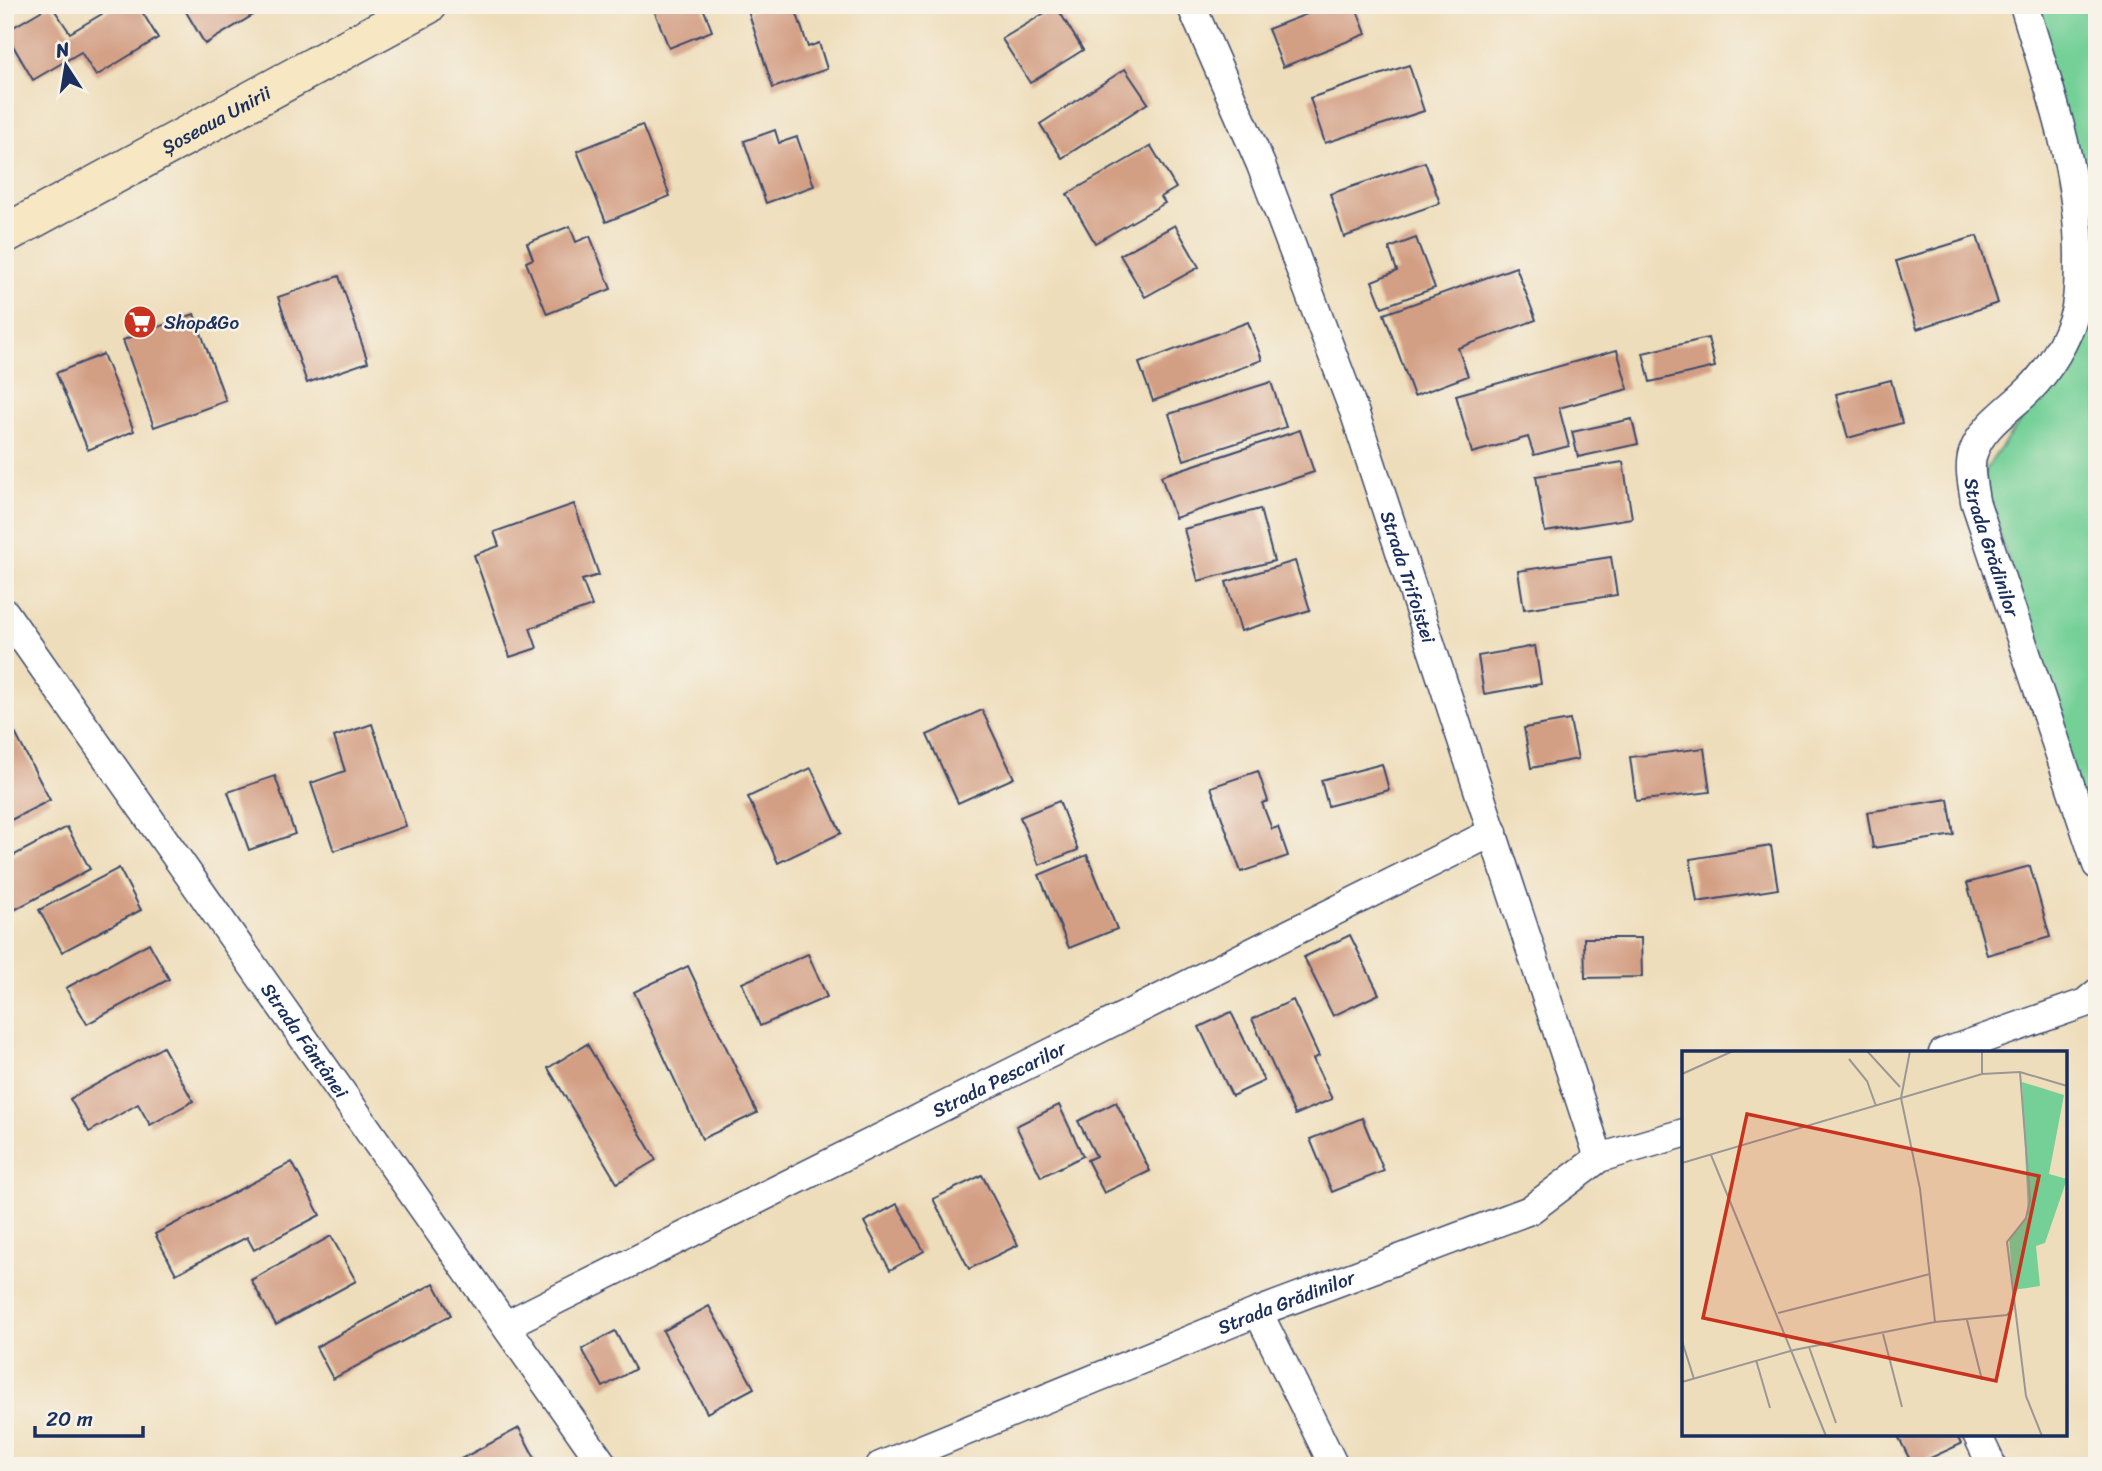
<svg xmlns="http://www.w3.org/2000/svg" width="2102" height="1471" viewBox="0 0 2102 1471" font-family="Sriracha,sans-serif">
<style>
.green{fill:#75d097;stroke:#48807a;stroke-width:2}
.building{fill:#d39f84}
.lines{fill:none;stroke-linecap:round;stroke-linejoin:round}
.minor-casing{stroke:#3b496c;stroke-width:31}
.secondary-casing{stroke:#3b496c;stroke-width:41}
.minor{stroke:#fff;stroke-width:28}
.secondary{stroke:#f7e8c3;stroke-width:38}
.labels{text-anchor:middle;dominant-baseline:central;stroke-width:5;stroke-linejoin:round;paint-order:stroke}
.street-label{font-size:19px;fill:#1b2f5e;stroke:#f7f3e8}
.poi-label{font-size:19px;fill:#1b2f5e;stroke:#f7f3e8;text-anchor:start}
.inset-road{fill:none;stroke:#9a9795;stroke-width:2}
.view{fill:#c8321e;fill-opacity:0.15;stroke:#c8321e;stroke-width:3.5}
.inset-edge{fill:none;stroke:#1b2f5e;stroke-width:3.5}
</style>
<rect width="100%" height="100%" fill="#f7f3e8"/>
<filter id="ink" filterUnits="userSpaceOnUse"><feTurbulence type="fractalNoise" baseFrequency=".0143" numOctaves="2"/><feDisplacementMap in="SourceGraphic" scale="14" xChannelSelector="R" yChannelSelector="G"/><feConvolveMatrix kernelMatrix="1 2 1 2 8 2 1 2 1" color-interpolation-filters="sRGB"/></filter>
<filter id="wash" filterUnits="userSpaceOnUse"><feTurbulence type="fractalNoise" baseFrequency=".00686" numOctaves="4" result="noise"/><feDisplacementMap in="SourceGraphic" scale="28" xChannelSelector="R" yChannelSelector="G"/><feGaussianBlur stdDeviation="1.57" result="paint"/><feColorMatrix in="noise" values="0 0 0 0 0 0 0 0 0 0 0 0 0 0 0 0 0 1.4 0 .05"/><feComposite in="paint" operator="in"/></filter>
<g filter="url(#wash)">
<rect width="100%" height="100%" fill="#eeddba"/>
<polygon class="green" points="2029,5 2097,5 2097,817 2086,821 1982,474 2062,363 2086,299"/>
<g id="blocks">
<g class="building">
<polygon points="51,5 70,33 117,5 138,5 158,38 96,76 81,52 33,80 5,32"/>
<polygon points="182,5 248,5 253,15 205,44"/>
<polygon points="652,5 702,5 712,31 669,48"/>
<polygon points="756,5 794,5 808,47 819,43 827,69 773,88 748,11 757,9"/>
<polygon points="1330,5 1355,5 1366,34 1283,67 1268,29"/>
<polygon points="1056,6 1083,50 1030,83 1002,39"/>
<polygon points="1409,65 1424,111 1325,143 1310,98"/>
<polygon points="1125,69 1148,103 1062,158 1040,124"/>
<polygon points="642,125 670,196 606,222 577,151"/>
<polygon points="775,130 779,143 797,137 814,186 766,203 744,141"/>
<polygon points="1151,146 1176,188 1161,197 1165,203 1095,243 1067,194"/>
<polygon points="1425,162 1440,203 1344,237 1330,194"/>
<polygon points="1175,225 1199,267 1145,297 1120,255"/>
<polygon points="570,226 576,242 590,236 611,289 547,314 526,262 533,259 527,243"/>
<polygon points="1977,236 1998,303 1917,329 1896,261"/>
<polygon points="1416,238 1435,288 1382,307 1372,281 1397,271 1389,248"/>
<polygon points="1516,267 1536,320 1458,348 1468,376 1414,396 1384,314"/>
<polygon points="339,276 368,362 307,383 278,297"/>
<polygon points="194,314 226,401 154,427 123,340"/>
<polygon points="1248,322 1262,360 1153,401 1139,363"/>
<polygon points="1708,338 1715,367 1650,382 1643,353"/>
<polygon points="1617,350 1628,389 1559,408 1569,446 1534,455 1528,437 1472,453 1456,395"/>
<polygon points="103,354 134,431 88,450 56,373"/>
<polygon points="1891,380 1902,423 1848,438 1836,394"/>
<polygon points="1271,382 1286,427 1184,460 1169,414"/>
<polygon points="1632,419 1638,444 1578,457 1572,432"/>
<polygon points="1300,430 1314,472 1175,518 1161,476"/>
<polygon points="1623,462 1632,518 1545,532 1536,476"/>
<polygon points="574,504 599,575 582,580 592,606 530,628 537,648 510,657 474,555 499,546 494,532"/>
<polygon points="1260,509 1274,561 1198,581 1184,529"/>
<polygon points="1611,557 1617,595 1524,609 1518,571"/>
<polygon points="1295,561 1310,610 1241,631 1226,582"/>
<polygon points="1535,646 1541,684 1484,694 1478,656"/>
<polygon points="982,710 1014,778 958,803 927,735"/>
<polygon points="1570,720 1578,759 1531,768 1524,728"/>
<polygon points="372,724 406,826 334,851 311,783 345,771 334,737"/>
<polygon points="14,731 50,800 5,823 5,736"/>
<polygon points="1704,748 1710,792 1636,801 1630,757"/>
<polygon points="1382,764 1389,790 1328,806 1321,780"/>
<polygon points="811,768 841,833 778,863 748,797"/>
<polygon points="1258,771 1268,801 1262,803 1272,829 1278,827 1288,856 1241,872 1211,787"/>
<polygon points="275,776 295,834 249,850 228,792"/>
<polygon points="1948,799 1954,835 1873,848 1867,812"/>
<polygon points="1059,801 1078,850 1039,865 1020,817"/>
<polygon points="67,827 90,869 5,915 5,860"/>
<polygon points="1771,846 1778,889 1697,902 1690,859"/>
<polygon points="1087,855 1117,929 1069,948 1039,875"/>
<polygon points="2030,866 2050,937 1987,955 1967,883"/>
<polygon points="119,868 141,910 62,952 39,910"/>
<polygon points="1350,935 1379,994 1333,1016 1304,957"/>
<polygon points="1584,938 1641,938 1642,977 1585,978"/>
<polygon points="149,943 169,979 87,1024 66,988"/>
<polygon points="808,954 827,997 760,1026 742,983"/>
<polygon points="688,966 757,1113 702,1139 634,992"/>
<polygon points="1293,1000 1319,1056 1313,1059 1332,1099 1295,1115 1252,1019"/>
<polygon points="1231,1012 1264,1081 1232,1096 1199,1027"/>
<polygon points="587,1044 656,1160 617,1183 548,1068"/>
<polygon points="163,1047 193,1101 150,1125 138,1104 89,1132 70,1099"/>
<polygon points="1116,1102 1150,1171 1104,1193 1087,1160 1096,1156 1078,1121"/>
<polygon points="1059,1105 1083,1156 1041,1177 1016,1126"/>
<polygon points="1362,1118 1384,1171 1332,1192 1310,1139"/>
<polygon points="292,1162 320,1215 254,1250 247,1237 176,1274 155,1234"/>
<polygon points="982,1175 1018,1245 969,1269 933,1199"/>
<polygon points="897,1204 924,1251 890,1270 864,1222"/>
<polygon points="331,1236 356,1281 276,1325 251,1280"/>
<polygon points="434,1283 451,1315 333,1379 316,1347"/>
<polygon points="709,1306 754,1388 707,1413 663,1331"/>
<polygon points="615,1331 635,1369 603,1387 582,1349"/>
<polygon points="519,1428 539,1466 462,1466 459,1460"/>
<polygon points="1897,1434 1956,1434 1961,1444 1913,1466"/>
</g>
</g>
</g>
<g filter="url(#ink)">
<use href="#blocks" fill-opacity="0" stroke="#3b496c" stroke-width="2"/>
<g class="lines">
<defs>
<g id="minor">
<path id="s1" d="M1191,5L1261,165L1355,414L1599,1158"/>
<path id="s2" d="M2024,5C2049,88 2078,167 2079,254C2079,272 2079,295 2075,312C2067,340 2049,370 2029,390C2010,409 1982,426 1973,453C1968,468 1973,486 1975,501L2097,865"/>
<path id="s3" d="M5,613L604,1466"/>
<polyline points="1943,1053 2085,1003 2097,993"/>
<polyline points="1258,1312 1334,1466"/>
<path id="s4" d="M506,1325L1493,832"/>
<polyline points="1977,1434 1992,1466"/>
<path id="s5" d="M880,1466L1258,1312L1530,1210L1599,1158L1684,1133"/>
</g>
<g id="secondary">
<path id="s6" d="M5,234L427,5"/>
</g>
</defs>
<use href="#minor" class="minor-casing"/>
<use href="#secondary" class="secondary-casing"/>
<use href="#minor" class="minor"/>
<use href="#secondary" class="secondary"/>
</g>
</g>
<defs>
<symbol id="supermarket-disc" viewBox="-11 -11 22 22"><circle r="9.5" fill="#c8321e" stroke="#f7f3e8"/><path d="M-6-5.5h2.5l.6 2H6L4.5 2H-2.5L-4.4-4H-6ZM-1.5 3.2a1.3 1.3 0 1 0 .1 0ZM3 3.2a1.3 1.3 0 1 0 .1 0Z" fill="#fff"/></symbol>
</defs>
<g fill-rule="evenodd">
<use href="#supermarket-disc" x="121" y="303" width="38" height="38"/>
</g>
<g class="labels">
<g class="street-label">
<text stroke="none"><textPath href="#s6" startOffset="240">Șoseaua Unirii</textPath></text>
<text stroke="none"><textPath href="#s2" startOffset="588">Strada Grădinilor</textPath></text>
<text stroke="none"><textPath href="#s1" startOffset="612">Strada Trifoistei</textPath></text>
<text stroke="none"><textPath href="#s3" startOffset="522">Strada Fântânei</textPath></text>
<text stroke="none"><textPath href="#s4" startOffset="551">Strada Pescarilor</textPath></text>
<text stroke="none"><textPath href="#s5" startOffset="438">Strada Grădinilor</textPath></text>
</g>
<g class="poi-label">
<text x="164" y="322">Shop&amp;Go</text>
</g>
</g>
<g transform="translate(1682 1051)">
<rect width="385" height="385" fill="#eeddba"/>
<path d="M340,31L382,44L367,123L385,128L363,192L354,195L358,235L331,239L327,187L346,166Z" fill="#75d097"/>
<path class="inset-road" d="M185,0L218,36M167,8L185,30L194,55M338,21L348,149L344,167L325,191L344,345L360,385M0,23L51,0M300,23V0M219,47L238,138L253,271M219,47L228,0M29,104L144,385M0,112L300,23L338,21L385,35M96,262L248,223M285,269L300,329M201,283L220,356M0,290L12,328M127,296L154,372M74,309L88,357M0,331L112,299L253,271L325,264L331,257"/>
<path class="view" d="M65,63L357,125L314,330L21,267Z"/>
<rect width="385" height="385" class="inset-edge"/>
</g>
<rect width="2102" height="1471" fill="none" stroke="#f7f3e8" stroke-width="28"/>
<g transform="translate(66 66) rotate(348)" stroke="#f7f3e8" stroke-width="5" paint-order="stroke">
<path d="M0-5L12 26L0 18L-12 26Z" fill="#1b2f5e"/>
<text y="-10" font-size="19" font-weight="bold" text-anchor="middle" fill="#1b2f5e">N</text>
</g>
<path d="M35 1426v10h108v-10" fill="none" stroke="#1b2f5e" stroke-width="3.5"/>
<text x="46" y="1426" font-size="21" fill="#1b2f5e" stroke="#f7f3e8" stroke-width="5" paint-order="stroke">20 m</text>
</svg>
